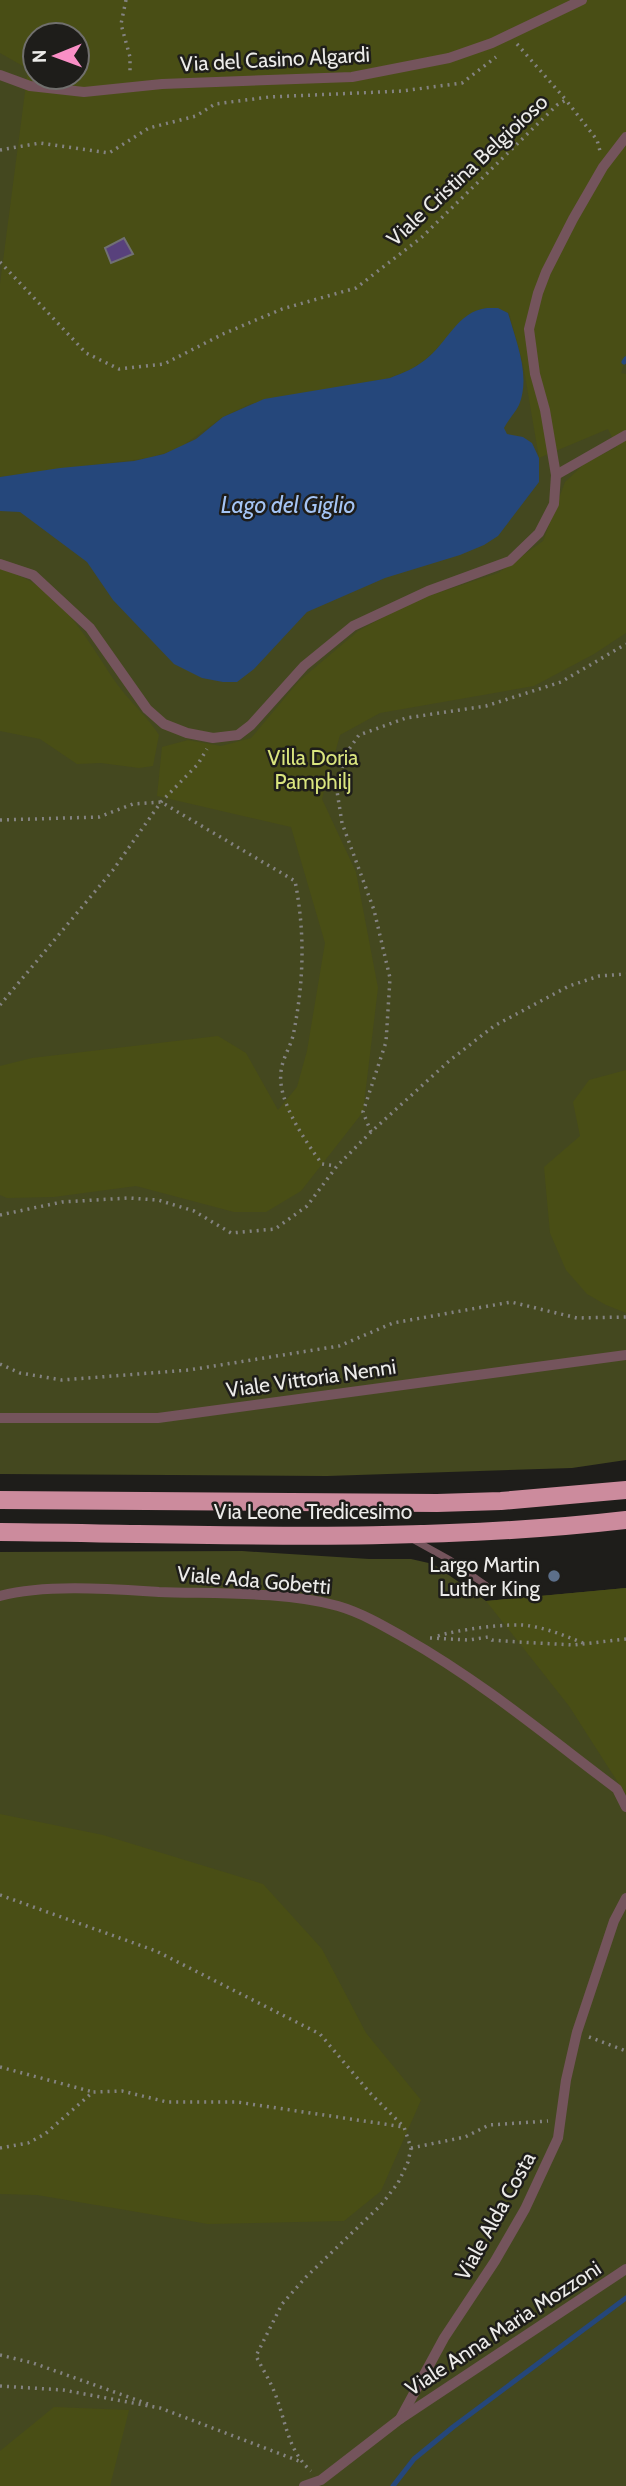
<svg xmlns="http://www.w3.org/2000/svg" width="626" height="2486" viewBox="0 0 626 2486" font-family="Cabin,sans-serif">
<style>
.green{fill:#44481f;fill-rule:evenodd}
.forest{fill:#494e15;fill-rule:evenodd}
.water{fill:#25477b}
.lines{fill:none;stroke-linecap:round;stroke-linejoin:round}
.stream{stroke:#25477b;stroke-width:5}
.building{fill:#58417c;stroke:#717074;stroke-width:2}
.path{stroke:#848381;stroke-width:3.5;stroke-dasharray:2 5;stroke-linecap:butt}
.service{stroke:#74545c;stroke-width:7}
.pedestrian{stroke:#74545c;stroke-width:10}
.primary{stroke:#cc8b9d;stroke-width:18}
.service-dot{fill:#5c6f8a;stroke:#1e1d1a;stroke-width:2.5}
.labels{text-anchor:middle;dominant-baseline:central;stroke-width:5;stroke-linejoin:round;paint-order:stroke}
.street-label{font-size:21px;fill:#ecebe9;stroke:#1e1d1a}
.park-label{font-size:21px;fill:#dae57e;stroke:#1e1d1a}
.poi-label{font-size:21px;fill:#ecebe9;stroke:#1e1d1a;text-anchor:end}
.water-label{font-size:23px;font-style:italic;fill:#a5c5f5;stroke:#1e1d1a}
</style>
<rect width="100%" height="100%" fill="#1e1d1a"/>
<g class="green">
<path d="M0,0H626V1460L572,1468L327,1476L0,1474ZM35,35H77V77H35Z"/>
<polygon points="242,1551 369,1559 411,1559 433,1564 486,1601 626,1588 626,2486 0,2486 0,1552"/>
</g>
<g class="forest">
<path d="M0,0H626V359L621,373L626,374V633L594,654L534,686L380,713L340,735L322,799L356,872L378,988L363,1112L301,1191L266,1212H234L136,1186L54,1197L7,1198L0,1195V1066L32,1058L218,1036L246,1053L278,1110L297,1087L307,1051L325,943L291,827L157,796L162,747L188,740L221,746L251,738L299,681L358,631L413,601L498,573L543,541L565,482L585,463L617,447L608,429L539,458L523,364L509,313C466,293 452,340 425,360C415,368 403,373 390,378L250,404L223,417L178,449L149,458L0,477V284L28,69L0,53ZM35,35H77V77H35Z"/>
<path d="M0,568C10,572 21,576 30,581C70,604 92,648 117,684C130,702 147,716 159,735L153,766L139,768L101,763L77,764L40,739L0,731Z"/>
<polygon points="626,1070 626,1313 606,1305 587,1294 566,1270 550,1233 544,1167 580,1136 573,1102 589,1080"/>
<polygon points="626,1588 626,1795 569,1706 486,1601"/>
<polygon points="0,1814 103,1835 263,1884 322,1949 366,2033 421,2100 381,2191 344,2221 208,2224 37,2195 0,2194"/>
<polygon points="54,2407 129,2410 110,2486 0,2486 0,2451"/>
</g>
<path class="water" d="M487,308H498L508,313C516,341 531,376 519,405C515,413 508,420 504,428L507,434L523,437L532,443L539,458V482L498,536L484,545L460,555L385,578L307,612L254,669L237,682H223L202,678L174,664L113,600L87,562L20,512L0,511V477L60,468L134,461L164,454L196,439L223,417L264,399L390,378C403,373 415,368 425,360C447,344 457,311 487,308Z"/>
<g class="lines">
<g class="stream">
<polyline points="624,362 626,359"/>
<polyline points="393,2486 414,2459 453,2427 626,2298"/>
</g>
</g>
<polygon class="building" points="124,238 133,254 111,263 105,248"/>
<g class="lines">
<g class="path">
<polyline points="126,0 121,24 130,57 130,73"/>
<polyline points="517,44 566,100"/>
<polyline points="0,150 40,143 109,153 149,128 196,116 215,104 269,97 402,91 462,83 496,57"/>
<polyline points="0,262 86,353 119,369 164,364 223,334 282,309 356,288 422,237 557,105 566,100 597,140 600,151"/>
<path d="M0,820L99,817L133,804L161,802L295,881C305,932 304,979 294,1031C292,1045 282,1058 281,1072C277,1101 306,1142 322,1164L336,1166"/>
<polyline points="0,1005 113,870 161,802 198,764 207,749"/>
<polyline points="371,1132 363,1112 386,1042 390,978 374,910 342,823 337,791 345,755 359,735 406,718 486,706 561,682 626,644"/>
<polyline points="0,1215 62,1202 128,1198 158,1200 194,1211 231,1233 275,1229 307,1206 337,1166 371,1132 449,1061 494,1026 569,986 599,976 626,974"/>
<polyline points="0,1364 20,1373 62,1380 189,1370 339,1346 393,1323 511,1302 577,1318 626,1317"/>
<path d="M438,1636C455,1630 513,1622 530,1626C549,1629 566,1636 583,1643"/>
<polyline points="430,1638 469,1640 488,1637 492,1640 519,1642 574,1645 626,1639"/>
<path d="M0,1895L156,1951L320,2034L370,2093L404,2127L411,2148L408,2162L398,2183L381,2205L306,2277L282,2304L256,2356C262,2368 269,2379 274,2391C286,2420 287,2450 311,2471"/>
<polyline points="589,2037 626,2051"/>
<polyline points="0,2067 93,2092"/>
<polyline points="0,2148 28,2143 45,2134 93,2092 122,2091 167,2102 237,2102 404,2127"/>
<polyline points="411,2148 465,2137 489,2125 548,2121"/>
<polyline points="0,2355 33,2363 148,2404"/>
<polyline points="0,2386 63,2390 160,2408 299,2461"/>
</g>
<polyline class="service" points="414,1540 450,1560 491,1589"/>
<g class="pedestrian">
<polyline points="0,75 30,86 84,92 162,84 352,77 449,58 492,43 582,0"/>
<polyline points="556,475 626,435"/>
<polyline points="0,564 33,575 90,628 147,709 164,724 187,733 213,738 238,735 251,725 304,666 353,626 428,591 510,561 539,533 554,504 556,475 545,410 535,374 529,329 538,293 546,272 573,219 603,167 626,137"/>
<polyline points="0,1418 158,1418 626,1355"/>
<path d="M0,1596C45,1584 111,1589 159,1592C214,1594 285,1591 338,1606C362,1613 384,1626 405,1638C481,1681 548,1737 617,1789L626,1807"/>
<polyline points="400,2419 444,2338 495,2261 525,2209 558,2138 566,2080 577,2032 614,1921 626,1898"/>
<polyline points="304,2486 321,2480 400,2419 626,2269"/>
</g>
<g class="primary">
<polyline points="0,1500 437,1503 501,1501 626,1490"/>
<path d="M0,1532C208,1534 419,1544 626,1520"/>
</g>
</g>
<circle class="service-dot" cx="554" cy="1576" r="7"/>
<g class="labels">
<g class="street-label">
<text transform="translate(275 59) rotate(-3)">Via del Casino Algardi</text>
<text transform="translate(467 170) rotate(-43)">Viale Cristina Belgioioso</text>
<text transform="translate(311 1378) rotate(-8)">Viale Vittoria Nenni</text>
<text x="313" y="1511">Via Leone Tredicesimo</text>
<text transform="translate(254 1580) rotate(5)">Viale Ada Gobetti</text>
<text transform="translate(495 2216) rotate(-61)">Viale Alda Costa</text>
<text transform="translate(503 2328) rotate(-33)">Viale Anna Maria Mozzoni</text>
</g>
<g class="park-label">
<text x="313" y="757">Villa Doria<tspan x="313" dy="24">Pamphilj</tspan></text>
</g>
<g class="poi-label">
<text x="540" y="1564">Largo Martin<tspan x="540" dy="24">Luther King</tspan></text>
</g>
<g class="water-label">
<text x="288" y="505">Lago del Giglio</text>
</g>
</g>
<g transform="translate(56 56) rotate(269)"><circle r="33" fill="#1e1d1a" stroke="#706f6d" stroke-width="2"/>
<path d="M0-5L12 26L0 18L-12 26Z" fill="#fa8fc6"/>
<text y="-10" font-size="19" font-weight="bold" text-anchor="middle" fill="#ecebe9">N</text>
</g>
</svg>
